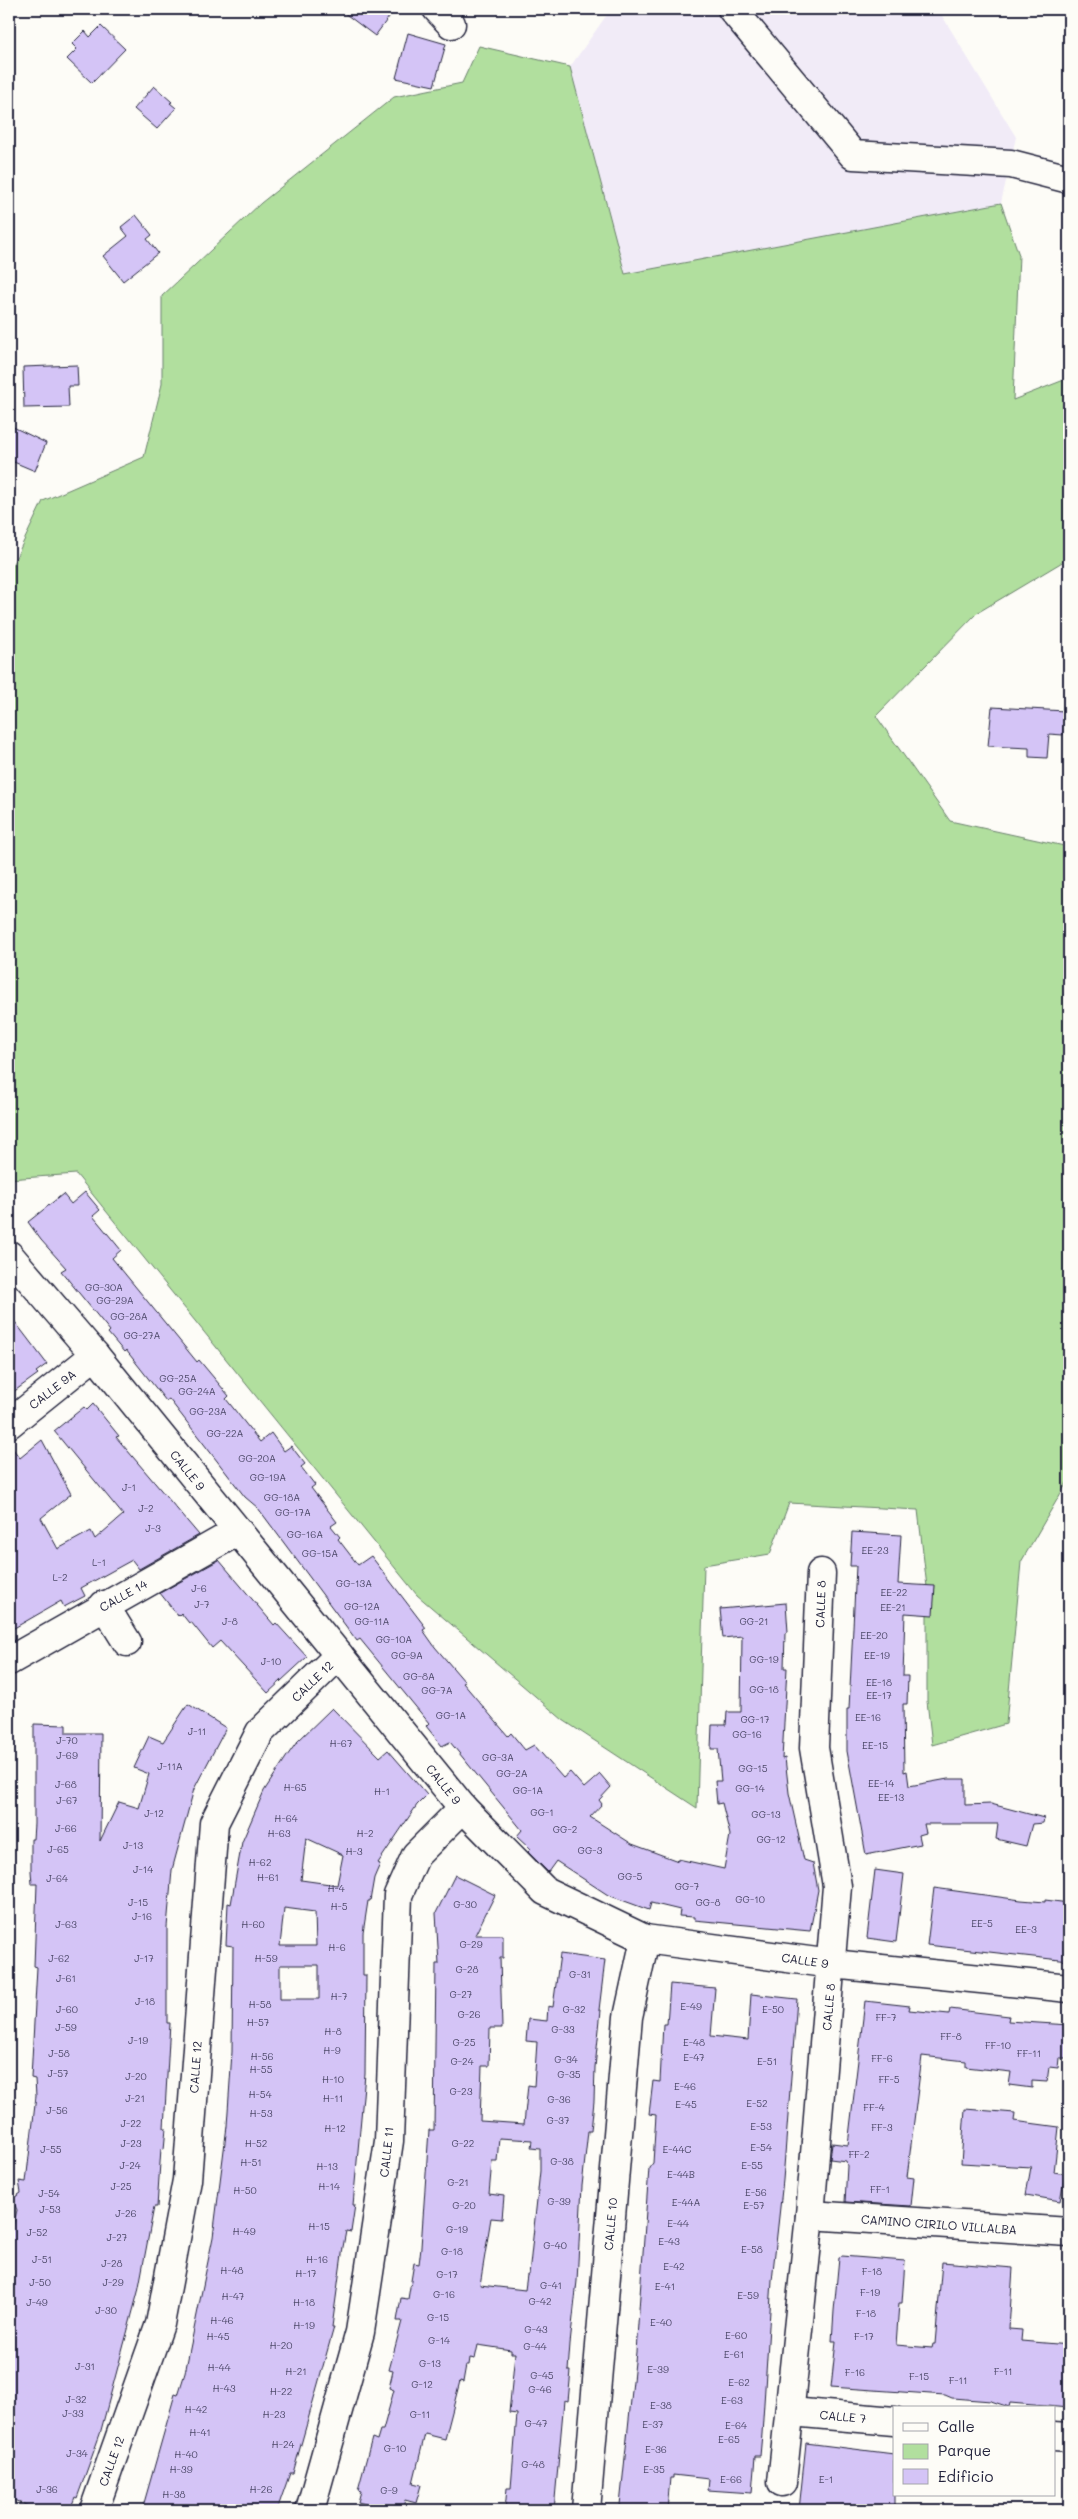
<svg xmlns="http://www.w3.org/2000/svg" width="1078" height="2519" viewBox="0 0 1078 2519" font-family="Mali,sans-serif">
<style>
.built{fill:#f1ebf7}
.green{fill:#b1df9e;stroke:#6a806c}
.building{fill:#d4c4f6;stroke:#22223b;fill-rule:evenodd}
.lines{fill:none;stroke-linecap:round;stroke-linejoin:round}
.minor-casing{stroke:#22223b;stroke-width:31}
.minor{stroke:#fdfcf7;stroke-width:28}
.labels{text-anchor:middle;dominant-baseline:central;stroke-width:4;stroke-linejoin:round;paint-order:stroke}
.number-label{font-size:10px;fill:#4e4a6a}
.street-label{font-size:12px;fill:#22223b;stroke:#fdfcf7}
</style>
<rect width="100%" height="100%" fill="#fdfcf7"/>
<filter id="ink" filterUnits="userSpaceOnUse"><feTurbulence type="fractalNoise" baseFrequency=".02" numOctaves="2"/><feDisplacementMap in="SourceGraphic" scale="10" xChannelSelector="R" yChannelSelector="G"/><feConvolveMatrix kernelMatrix="1 2 1 2 8 2 1 2 1" color-interpolation-filters="sRGB"/></filter>
<g filter="url(#ink)">
<polygon class="built" points="611,9 938,9 1016,137 1001,203 625,274 570,67"/>
<polygon class="green" points="479,46 570,67 625,274 1001,203 1019,255 1013,400 1069,378 1069,558 977,613 876,716 950,821 1069,847 1069,1479 1021,1562 1006,1724 932,1745 927,1701 927,1587 918,1510 789,1503 770,1554 704,1565 697,1808 563,1720 417,1595 76,1174 9,1179 9,572 43,501 144,457 162,384 162,296 261,203 394,97 462,83"/>
<g class="building">
<polygon points="339,9 395,9 375,36"/>
<polygon points="101,26 125,49 92,83 67,59 77,49 72,44 85,31 90,37"/>
<polygon points="408,33 446,44 434,86 396,78"/>
<polygon points="154,86 172,102 170,103 176,108 157,129 134,109"/>
<polygon points="136,215 152,235 147,239 158,253 123,281 103,256 128,236 121,227"/>
<polygon points="77,365 78,386 68,386 69,407 24,408 23,367"/>
<polygon points="9,425 46,443 35,471 9,460"/>
<polygon points="992,707 1065,711 1063,735 1049,734 1047,758 1029,757 1029,748 988,746"/>
<polygon points="85,1192 100,1210 93,1216 121,1250 112,1258 197,1362 199,1360 229,1396 226,1399 260,1442 271,1433 284,1451 291,1446 305,1464 301,1467 315,1485 311,1488 337,1522 331,1526 340,1537 338,1539 358,1565 371,1556 426,1628 423,1630 435,1647 465,1682 463,1683 508,1736 511,1733 525,1750 534,1745 563,1778 570,1772 584,1788 600,1774 611,1787 599,1800 602,1804 590,1817 632,1844 678,1861 678,1859 724,1869 730,1835 722,1803 717,1804 715,1781 721,1781 718,1749 711,1749 712,1725 726,1725 727,1712 741,1712 742,1636 723,1638 720,1609 786,1603 788,1632 785,1633 784,1668 787,1668 782,1759 785,1758 789,1793 804,1860 813,1863 818,1890 810,1931 694,1920 694,1917 679,1916 680,1910 651,1903 649,1910 608,1895 556,1861 548,1872 528,1852 531,1849 517,1836 522,1830 450,1742 442,1746 426,1726 429,1723 360,1639 357,1641 258,1508 245,1497 169,1399 166,1401 126,1350 124,1352 108,1333 110,1331 61,1271 66,1268 41,1240 28,1222 63,1194 71,1204"/>
<polygon points="9,1314 47,1364 36,1372 38,1374 9,1395"/>
<polygon points="93,1404 119,1436 116,1437 199,1535 139,1569 132,1560 81,1588 85,1596 64,1607 61,1601 9,1631 9,1444 20,1458 42,1440 71,1494 41,1518 58,1549 91,1531 95,1539 123,1515 54,1431 84,1407 87,1410"/>
<polygon points="852,1532 901,1535 898,1584 935,1586 933,1615 905,1613 903,1676 908,1676 907,1704 903,1704 904,1772 907,1771 909,1786 948,1779 965,1779 965,1805 991,1804 1044,1818 1043,1823 1032,1824 1026,1846 996,1839 998,1824 924,1824 926,1833 919,1835 921,1844 866,1855 847,1751 847,1709 849,1709 856,1566 850,1566"/>
<polygon points="219,1560 274,1625 276,1623 307,1657 268,1693 220,1641 212,1648 191,1622 189,1623 181,1613 178,1616 160,1593"/>
<polygon points="188,1704 226,1728 194,1789 172,1870 167,1927 167,2023 170,2023 164,2128 166,2128 164,2149 161,2148 157,2207 154,2207 138,2292 100,2434 77,2498 75,2497 70,2510 38,2510 9,2498 9,2243 17,2210 12,2199 21,2193 19,2181 26,2182 36,2096 35,2079 31,2078 37,1967 34,1966 37,1884 32,1884 31,1871 31,1839 33,1839 34,1824 34,1724 66,1725 66,1733 101,1733 100,1841 119,1802 139,1808 149,1774 134,1768 149,1736 163,1742"/>
<path d="M332,1708L380,1757L388,1750L427,1795L417,1805L378,1863L380,1864L374,1878L370,1901H368L363,1933V1975H366L365,2074L353,2205H355L351,2232L346,2231L343,2247L332,2327H334L293,2473H290L277,2510H142L175,2394L178,2395L185,2373L213,2237L227,2126L232,2052L233,1946L226,1945L228,1903L231,1904L242,1842L264,1791L287,1756L297,1742ZM306,1838L343,1855L337,1885L301,1880ZM284,1908L315,1912L316,1946H280ZM280,1965H319V1999H280Z"/>
<polygon points="875,1870 904,1874 896,1942 867,1938"/>
<path d="M455,1875L495,1895L475,1935H503V1958H500L502,2028H490L489,2066H482L480,2121L524,2124L528,2085L534,2086L537,2042L526,2041L528,2019L547,2021L548,2006L553,2007L560,1954L605,1960L599,2010H601L595,2067L594,2101L591,2131H588L582,2186L577,2281L570,2344L568,2371H571L568,2401L564,2400L554,2510H505L507,2488H511L517,2414L509,2413L515,2353H511V2350L478,2345L475,2359L470,2358L469,2365H466L463,2382L460,2381L445,2439L425,2434L413,2483L421,2485L416,2503L405,2500L402,2510H388L358,2502L361,2491L358,2490L372,2438L377,2440L380,2430H383L394,2390L389,2388L393,2371L389,2370L402,2321H397L401,2298L408,2299L414,2263L419,2264L421,2247L429,2130H434L436,1964H439L436,1913ZM499,2138L532,2140L531,2148L540,2149V2171L529,2275H527L525,2290L480,2285L491,2218L502,2219L504,2196L489,2194L492,2161H497Z"/>
<polygon points="934,1888 1021,1900 1045,1902 1045,1900 1069,1903 1069,1961 927,1945"/>
<polygon points="670,1984 715,1988 711,2036 748,2040 751,1994 797,1999 783,2180 772,2280 762,2434 760,2456 755,2456 752,2493 708,2490 709,2479 673,2475 673,2478 670,2478 667,2510 621,2510 622,2506 620,2505 636,2352 649,2168 653,2163 656,2115 649,2114 653,2081 660,2082 663,2024 667,2024"/>
<polygon points="865,2001 910,2006 909,2010 949,2014 950,2009 1009,2016 1008,2021 1069,2025 1069,2058 1059,2058 1058,2068 1049,2067 1047,2082 1032,2081 1032,2088 1009,2085 1011,2072 966,2067 966,2061 922,2056 907,2177 914,2178 911,2206 845,2202 847,2166 846,2161 830,2159 832,2143 848,2145"/>
<polygon points="965,2109 1015,2113 1014,2121 1059,2127 1054,2172 1065,2174 1060,2201 1026,2195 1031,2167 961,2163"/>
<polygon points="842,2256 905,2261 902,2303 899,2303 896,2345 932,2348 933,2344 935,2344 942,2262 1013,2268 1009,2329 1022,2330 1021,2341 1069,2345 1069,2408 1010,2403 1009,2407 991,2401 952,2398 945,2395 831,2387 836,2341 832,2341 834,2311 839,2257"/>
<polygon points="806,2443 894,2454 894,2510 799,2510"/>
</g>
<g class="lines">
<defs>
<g id="minor">
<polyline points="437,9 451,24"/>
<polyline points="732,9 853,155 1011,164 1069,179"/>
<polyline points="9,1255 95,1355 463,1808 545,1891 645,1939 832,1964 1069,1988"/>
<polyline points="9,1424 95,1355"/>
<polyline points="104,1605 127,1642"/>
<polyline points="9,1661 238,1531"/>
<polyline points="810,2215 1069,2232"/>
<polyline points="791,2412 894,2421"/>
<polyline points="1054,2436 1069,2437"/>
<polyline points="782,2482 810,2215 837,1886 814,1748 821,1573"/>
<polyline points="94,2510 160,2324 187,2180 214,1823 260,1732 339,1655"/>
<polyline points="310,2510 360,2332 389,2141 398,1895 416,1855 463,1808"/>
<polyline points="586,2510 628,2017 645,1939"/>
</g>
</defs>
<use href="#minor" class="minor-casing"/>
<use href="#minor" class="minor"/>
</g>
</g>
<g class="labels">
<g class="number-label">
<text x="104" y="1287">GG-30A</text>
<text x="115" y="1300">GG-29A</text>
<text x="129" y="1316">GG-28A</text>
<text x="142" y="1335">GG-27A</text>
<text x="178" y="1378">GG-25A</text>
<text x="197" y="1391">GG-24A</text>
<text x="208" y="1411">GG-23A</text>
<text x="225" y="1433">GG-22A</text>
<text x="257" y="1458">GG-20A</text>
<text x="268" y="1477">GG-19A</text>
<text x="129" y="1487">J-1</text>
<text x="282" y="1497">GG-18A</text>
<text x="146" y="1508">J-2</text>
<text x="293" y="1512">GG-17A</text>
<text x="153" y="1528">J-3</text>
<text x="305" y="1534">GG-16A</text>
<text x="875" y="1550">EE-23</text>
<text x="320" y="1553">GG-15A</text>
<text x="99" y="1562">L-1</text>
<text x="60" y="1577">L-2</text>
<text x="354" y="1583">GG-13A</text>
<text x="199" y="1588">J-6</text>
<text x="894" y="1592">EE-22</text>
<text x="202" y="1604">J-7</text>
<text x="362" y="1606">GG-12A</text>
<text x="893" y="1607">EE-21</text>
<text x="230" y="1621">J-8</text>
<text x="372" y="1621">GG-11A</text>
<text x="754" y="1621">GG-21</text>
<text x="874" y="1635">EE-20</text>
<text x="394" y="1639">GG-10A</text>
<text x="407" y="1655">GG-9A</text>
<text x="877" y="1655">EE-19</text>
<text x="764" y="1659">GG-19</text>
<text x="271" y="1661">J-10</text>
<text x="419" y="1676">GG-8A</text>
<text x="879" y="1682">EE-18</text>
<text x="764" y="1689">GG-18</text>
<text x="437" y="1690">GG-7A</text>
<text x="879" y="1695">EE-17</text>
<text x="451" y="1715">GG-1A</text>
<text x="868" y="1717">EE-16</text>
<text x="755" y="1719">GG-17</text>
<text x="197" y="1731">J-11</text>
<text x="747" y="1734">GG-16</text>
<text x="67" y="1740">J-70</text>
<text x="341" y="1743">H-67</text>
<text x="875" y="1745">EE-15</text>
<text x="67" y="1755">J-69</text>
<text x="498" y="1757">GG-3A</text>
<text x="170" y="1766">J-11A</text>
<text x="753" y="1768">GG-15</text>
<text x="512" y="1773">GG-2A</text>
<text x="881" y="1783">EE-14</text>
<text x="66" y="1784">J-68</text>
<text x="295" y="1787">H-65</text>
<text x="750" y="1788">GG-14</text>
<text x="528" y="1790">GG-1A</text>
<text x="382" y="1791">H-1</text>
<text x="891" y="1797">EE-13</text>
<text x="67" y="1800">J-67</text>
<text x="542" y="1812">GG-1</text>
<text x="154" y="1813">J-12</text>
<text x="766" y="1814">GG-13</text>
<text x="286" y="1818">H-64</text>
<text x="66" y="1828">J-66</text>
<text x="565" y="1829">GG-2</text>
<text x="279" y="1833">H-63</text>
<text x="365" y="1833">H-2</text>
<text x="771" y="1839">GG-12</text>
<text x="133" y="1845">J-13</text>
<text x="58" y="1849">J-65</text>
<text x="590" y="1850">GG-3</text>
<text x="354" y="1851">H-3</text>
<text x="260" y="1862">H-62</text>
<text x="143" y="1869">J-14</text>
<text x="630" y="1876">GG-5</text>
<text x="268" y="1877">H-61</text>
<text x="57" y="1878">J-64</text>
<text x="687" y="1886">GG-7</text>
<text x="336" y="1888">H-4</text>
<text x="750" y="1899">GG-10</text>
<text x="138" y="1902">J-15</text>
<text x="708" y="1902">GG-8</text>
<text x="465" y="1904">G-30</text>
<text x="339" y="1906">H-5</text>
<text x="142" y="1916">J-16</text>
<text x="982" y="1923">EE-5</text>
<text x="66" y="1924">J-63</text>
<text x="253" y="1924">H-60</text>
<text x="1026" y="1929">EE-3</text>
<text x="471" y="1944">G-29</text>
<text x="337" y="1947">H-6</text>
<text x="59" y="1958">J-62</text>
<text x="144" y="1958">J-17</text>
<text x="266" y="1958">H-59</text>
<text x="467" y="1969">G-28</text>
<text x="580" y="1974">G-31</text>
<text x="66" y="1978">J-61</text>
<text x="461" y="1994">G-27</text>
<text x="339" y="1996">H-7</text>
<text x="145" y="2001">J-18</text>
<text x="260" y="2004">H-58</text>
<text x="691" y="2006">E-49</text>
<text x="67" y="2009">J-60</text>
<text x="574" y="2009">G-32</text>
<text x="773" y="2009">E-50</text>
<text x="469" y="2014">G-26</text>
<text x="886" y="2017">FF-7</text>
<text x="258" y="2022">H-57</text>
<text x="66" y="2027">J-59</text>
<text x="563" y="2029">G-33</text>
<text x="333" y="2031">H-8</text>
<text x="951" y="2036">FF-8</text>
<text x="138" y="2040">J-19</text>
<text x="464" y="2042">G-25</text>
<text x="694" y="2042">E-48</text>
<text x="998" y="2045">FF-10</text>
<text x="332" y="2050">H-9</text>
<text x="59" y="2053">J-58</text>
<text x="1029" y="2053">FF-11</text>
<text x="262" y="2056">H-56</text>
<text x="694" y="2057">E-47</text>
<text x="882" y="2058">FF-6</text>
<text x="566" y="2059">G-34</text>
<text x="462" y="2061">G-24</text>
<text x="767" y="2061">E-51</text>
<text x="261" y="2069">H-55</text>
<text x="58" y="2073">J-57</text>
<text x="569" y="2074">G-35</text>
<text x="136" y="2076">J-20</text>
<text x="333" y="2079">H-10</text>
<text x="889" y="2079">FF-5</text>
<text x="685" y="2086">E-46</text>
<text x="461" y="2091">G-23</text>
<text x="260" y="2094">H-54</text>
<text x="135" y="2098">J-21</text>
<text x="333" y="2098">H-11</text>
<text x="559" y="2099">G-36</text>
<text x="757" y="2103">E-52</text>
<text x="686" y="2104">E-45</text>
<text x="874" y="2107">FF-4</text>
<text x="57" y="2110">J-56</text>
<text x="261" y="2113">H-53</text>
<text x="558" y="2120">G-37</text>
<text x="131" y="2123">J-22</text>
<text x="761" y="2126">E-53</text>
<text x="882" y="2127">FF-3</text>
<text x="335" y="2128">H-12</text>
<text x="131" y="2143">J-23</text>
<text x="256" y="2143">H-52</text>
<text x="463" y="2143">G-22</text>
<text x="761" y="2147">E-54</text>
<text x="51" y="2149">J-55</text>
<text x="677" y="2149">E-44C</text>
<text x="859" y="2154">FF-2</text>
<text x="562" y="2161">G-38</text>
<text x="251" y="2162">H-51</text>
<text x="130" y="2165">J-24</text>
<text x="752" y="2165">E-55</text>
<text x="327" y="2166">H-13</text>
<text x="681" y="2174">E-44B</text>
<text x="458" y="2182">G-21</text>
<text x="121" y="2186">J-25</text>
<text x="329" y="2186">H-14</text>
<text x="880" y="2189">FF-1</text>
<text x="245" y="2190">H-50</text>
<text x="756" y="2192">E-56</text>
<text x="49" y="2193">J-54</text>
<text x="559" y="2201">G-39</text>
<text x="686" y="2202">E-44A</text>
<text x="464" y="2205">G-20</text>
<text x="754" y="2205">E-57</text>
<text x="50" y="2209">J-53</text>
<text x="126" y="2213">J-26</text>
<text x="678" y="2223">E-44</text>
<text x="319" y="2226">H-15</text>
<text x="457" y="2229">G-19</text>
<text x="244" y="2231">H-49</text>
<text x="37" y="2232">J-52</text>
<text x="117" y="2237">J-27</text>
<text x="669" y="2241">E-43</text>
<text x="555" y="2245">G-40</text>
<text x="752" y="2249">E-58</text>
<text x="452" y="2251">G-18</text>
<text x="42" y="2259">J-51</text>
<text x="317" y="2259">H-16</text>
<text x="112" y="2263">J-28</text>
<text x="674" y="2266">E-42</text>
<text x="232" y="2270">H-48</text>
<text x="872" y="2271">F-18</text>
<text x="306" y="2273">H-17</text>
<text x="447" y="2274">G-17</text>
<text x="40" y="2282">J-50</text>
<text x="113" y="2282">J-29</text>
<text x="551" y="2285">G-41</text>
<text x="665" y="2286">E-41</text>
<text x="870" y="2292">F-19</text>
<text x="444" y="2294">G-16</text>
<text x="748" y="2295">E-59</text>
<text x="233" y="2296">H-47</text>
<text x="540" y="2301">G-42</text>
<text x="37" y="2302">J-49</text>
<text x="304" y="2302">H-18</text>
<text x="106" y="2310">J-30</text>
<text x="866" y="2313">F-18</text>
<text x="438" y="2317">G-15</text>
<text x="222" y="2320">H-46</text>
<text x="661" y="2322">E-40</text>
<text x="304" y="2325">H-19</text>
<text x="536" y="2329">G-43</text>
<text x="736" y="2335">E-60</text>
<text x="218" y="2336">H-45</text>
<text x="864" y="2336">F-17</text>
<text x="439" y="2340">G-14</text>
<text x="281" y="2345">H-20</text>
<text x="535" y="2346">G-44</text>
<text x="734" y="2354">E-61</text>
<text x="430" y="2363">G-13</text>
<text x="85" y="2366">J-31</text>
<text x="219" y="2367">H-44</text>
<text x="658" y="2369">E-39</text>
<text x="296" y="2371">H-21</text>
<text x="1003" y="2371">F-11</text>
<text x="855" y="2372">F-16</text>
<text x="542" y="2375">G-45</text>
<text x="919" y="2376">F-15</text>
<text x="958" y="2380">F-11</text>
<text x="739" y="2382">E-62</text>
<text x="422" y="2384">G-12</text>
<text x="224" y="2388">H-43</text>
<text x="540" y="2389">G-46</text>
<text x="281" y="2391">H-22</text>
<text x="76" y="2399">J-32</text>
<text x="732" y="2400">E-63</text>
<text x="661" y="2405">E-38</text>
<text x="196" y="2409">H-42</text>
<text x="73" y="2413">J-33</text>
<text x="274" y="2414">H-23</text>
<text x="420" y="2414">G-11</text>
<text x="536" y="2423">G-47</text>
<text x="653" y="2424">E-37</text>
<text x="736" y="2425">E-64</text>
<text x="200" y="2432">H-41</text>
<text x="729" y="2439">E-65</text>
<text x="283" y="2444">H-24</text>
<text x="395" y="2448">G-10</text>
<text x="656" y="2449">E-36</text>
<text x="77" y="2453">J-34</text>
<text x="186" y="2454">H-40</text>
<text x="533" y="2464">G-48</text>
<text x="181" y="2469">H-39</text>
<text x="654" y="2469">E-35</text>
<text x="731" y="2479">E-66</text>
<text x="826" y="2479">E-1</text>
<text x="47" y="2489">J-36</text>
<text x="261" y="2489">H-26</text>
<text x="389" y="2490">G-9</text>
<text x="174" y="2494">H-38</text>
</g>
<g class="street-label">
<text transform="translate(52 1389) rotate(-38)">CALLE 9A</text>
<text transform="translate(188 1470) rotate(51)">CALLE 9</text>
<text transform="translate(123 1595) rotate(-29)">CALLE 14</text>
<text transform="translate(820 1604) rotate(-88)">CALLE 8</text>
<text transform="translate(312 1681) rotate(-44)">CALLE 12</text>
<text transform="translate(444 1784) rotate(51)">CALLE 9</text>
<text transform="translate(805 1960) rotate(8)">CALLE 9</text>
<text transform="translate(828 2007) rotate(-85)">CALLE 8</text>
<text transform="translate(195 2067) rotate(-86)">CALLE 12</text>
<text transform="translate(386 2152) rotate(-84)">CALLE 11</text>
<text transform="translate(610 2224) rotate(-85)">CALLE 10</text>
<text transform="translate(939 2224) rotate(4)">CAMINO CIRILO VILLALBA</text>
<text transform="translate(843 2416) rotate(5)">CALLE 7</text>
<text transform="translate(111 2461) rotate(-70)">CALLE 12</text>
</g>
</g>
<rect width="1078" height="2519" fill="none" stroke="#fdfcf7" stroke-width="30"/>
<rect x="15" y="15" width="1048" height="2489" fill="none" stroke="#22223b" stroke-width="2" filter="url(#ink)"/>
<rect x="893" y="2406" width="162" height="90" fill="#fdfcf7" stroke="#a5a5ac"/>
<rect x="903" y="2423" width="25" height="8" fill="#fdfcf7" stroke="#a5a5ac"/>
<text x="938" y="2432" font-size="15" fill="#22223b">Calle</text>
<rect x="903" y="2444" width="25" height="15" fill="#b1df9e" stroke="#a5a5ac"/>
<text x="938" y="2456" font-size="15" fill="#22223b">Parque</text>
<rect x="903" y="2469" width="25" height="15" fill="#d4c4f6" stroke="#a5a5ac"/>
<text x="938" y="2482" font-size="15" fill="#22223b">Edificio</text>
</svg>
